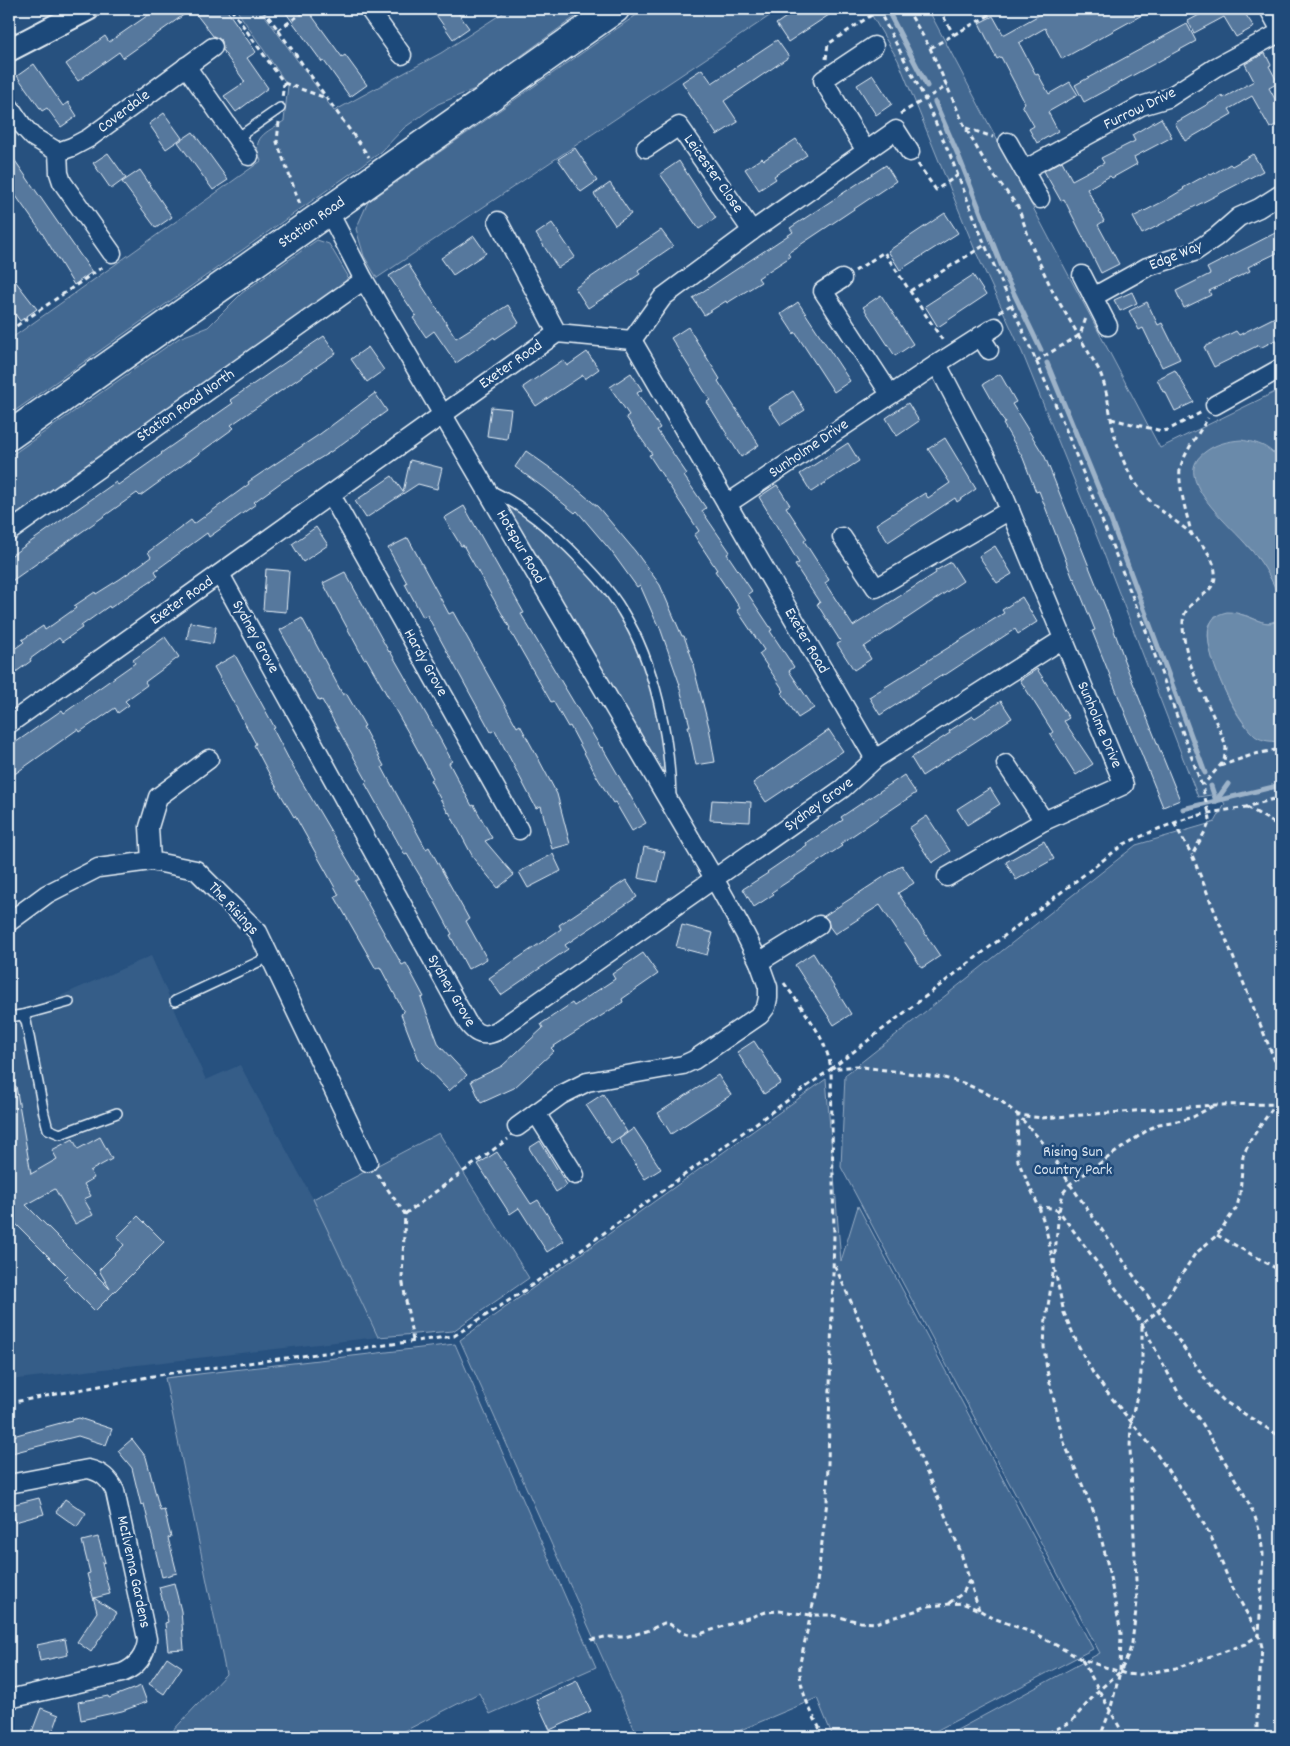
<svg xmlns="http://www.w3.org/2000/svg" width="1290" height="1746" viewBox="0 0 1290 1746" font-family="Dekko,sans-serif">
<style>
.built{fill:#355d88}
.green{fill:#436891;stroke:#96acc4}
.water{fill:#6b8aaa;stroke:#9db3c9}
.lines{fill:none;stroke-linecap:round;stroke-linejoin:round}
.stream{stroke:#9db3c9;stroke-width:5}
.building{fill:#57789d;stroke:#e8f1f8}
.service-casing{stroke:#e8f1f8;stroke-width:12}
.minor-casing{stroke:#e8f1f8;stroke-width:21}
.tertiary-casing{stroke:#e8f1f8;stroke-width:26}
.primary-casing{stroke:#e8f1f8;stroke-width:31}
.path{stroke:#e8f1f8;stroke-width:3;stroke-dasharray:5 4;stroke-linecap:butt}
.service{stroke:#1f4a7a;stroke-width:9}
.minor{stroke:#1f4a7a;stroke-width:18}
.tertiary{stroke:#1f4a7a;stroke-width:22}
.primary{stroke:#1f4a7a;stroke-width:28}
.labels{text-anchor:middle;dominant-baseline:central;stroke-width:5;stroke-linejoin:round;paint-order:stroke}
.street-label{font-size:16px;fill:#e8f1f8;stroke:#1f4a7a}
.park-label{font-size:16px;fill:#d8e3ee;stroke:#1f4a7a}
</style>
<rect width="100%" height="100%" fill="#27517f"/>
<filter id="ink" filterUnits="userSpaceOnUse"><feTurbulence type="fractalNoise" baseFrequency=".02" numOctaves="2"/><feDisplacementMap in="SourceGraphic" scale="10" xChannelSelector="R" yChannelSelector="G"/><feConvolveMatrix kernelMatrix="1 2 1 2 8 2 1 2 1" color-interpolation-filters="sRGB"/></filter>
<g filter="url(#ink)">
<polygon class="built" points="151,956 206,1080 240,1065 313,1199 378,1337 9,1380 9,1011 42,1004"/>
<g class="green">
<path d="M236,9H260L334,111L441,53L509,9H586L475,89L438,104L404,128L381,152L9,415V340L261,161C250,137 266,133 284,121L288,86Z"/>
<polygon points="645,9 780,9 377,278 364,256 356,229 368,202"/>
<path d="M868,9H928L1160,448L1275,392L1281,403V461L1273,452L1243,541C1259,558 1288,593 1280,618C1264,629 1258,618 1243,615C1235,613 1224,615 1215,616C1214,619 1210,623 1209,626C1203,648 1231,711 1247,727C1257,737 1268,741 1281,742V1737H944L1100,1653L841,1167L845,1075L1136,845L1215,822L1225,804L1218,794L1198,797L1102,549L1022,352L975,250L898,60Z"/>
<polygon points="317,240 329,244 348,276 344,287 9,524 9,457 179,338 208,327 242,293"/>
<path d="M501,500C522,509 545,530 561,546C582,567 602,588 618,613C633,636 654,688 659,715C662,731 664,748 666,764L662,769L654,767Z"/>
<polygon points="826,1079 841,1261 858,1206 1093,1649 924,1737 833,1737 817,1698 724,1737 638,1737 460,1340"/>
<polygon points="439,1133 529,1278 453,1331 378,1337 313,1199"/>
<polygon points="455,1344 596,1667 490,1714 479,1693 393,1737 167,1737 226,1674 165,1378"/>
</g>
<g class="water">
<path d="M1241,440C1260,443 1268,446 1281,461V605C1276,587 1268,572 1257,557C1241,535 1198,502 1194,475C1192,465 1198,457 1205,452C1215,444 1228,441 1241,440Z"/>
<path d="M1227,612C1233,612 1238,613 1243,615C1255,618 1275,632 1281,614V742C1273,741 1263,742 1255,736C1236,720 1200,649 1210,625C1213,616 1219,614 1227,612Z"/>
</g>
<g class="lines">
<g class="stream">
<polyline points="887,9 927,86"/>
<polyline points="935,102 959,157 1006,277 1041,350"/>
<polyline points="1047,363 1105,504 1205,773"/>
<polyline points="1211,786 1216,801"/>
<polyline points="1216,801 1228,784"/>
<polyline points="1183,809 1281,785"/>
</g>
</g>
<g class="building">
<polygon points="157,9 226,9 256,52 247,58 268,88 236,112 224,96 245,82 223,51 222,41 218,38 213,36 192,9 123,58 119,52 78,81 66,64 105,36 109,42"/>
<polygon points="283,9 307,9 342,57 345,55 367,85 350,97 324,61 322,62"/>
<polygon points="432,9 455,9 469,28 453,39"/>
<polygon points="798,9 838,9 788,42 776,24"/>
<polygon points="1050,9 1153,9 1062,59 1045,28 1019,43 1036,75 1038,74 1049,94 1070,82 1078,95 1048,112 1058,131 1037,143 1029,129 1034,126 1022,105 1025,103 1001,57 997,59 979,23 993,16 1003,34 1005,34"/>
<polygon points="1210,9 1242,9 1254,27 1236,37 1224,17 1194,33 1188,21"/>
<polygon points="1187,24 1196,41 1084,102 1075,85"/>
<polygon points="777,40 789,57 724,101 738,122 717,135 682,82 702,69 712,83"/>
<polygon points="1265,53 1271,65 1269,66 1278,83 1269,88 1281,110 1281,122 1270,128 1252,96 1229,109 1232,114 1185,141 1175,123 1222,96 1223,98 1254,81 1245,64"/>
<polygon points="34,64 63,106 68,102 77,116 61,127 47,108 42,111 17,76"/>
<polygon points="873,75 892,104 876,115 857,85"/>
<polygon points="164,113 182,138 166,149 149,124"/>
<polygon points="1161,118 1172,137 1134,157 1137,164 1112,178 1110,176 1087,189 1104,221 1098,225 1119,264 1101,273 1064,199 1061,201 1044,171 1062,161 1072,180 1104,163 1101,158 1135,141 1132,135"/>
<polygon points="193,132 228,180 213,190 178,142"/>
<polygon points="796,139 807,155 774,176 776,179 759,190 745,169 762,158 764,160"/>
<polygon points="575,148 597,181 581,192 558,159"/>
<polygon points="9,152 92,272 74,285 42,233 9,186"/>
<polygon points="108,153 126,178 111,189 93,163"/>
<polygon points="1253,154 1263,171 1142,234 1133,217 1164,201 1184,189 1183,188 1210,173 1211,175 1230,164 1232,166"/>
<polygon points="679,161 716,218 699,229 660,174"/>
<polygon points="886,165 896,181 788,253 790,257 758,278 761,282 727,303 726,301 704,315 693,298 793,232 790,228"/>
<polygon points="140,170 172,217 156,228 122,182"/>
<polygon points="610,183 631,214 615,225 594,194"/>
<polygon points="945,213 958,233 900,270 888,251"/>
<polygon points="552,223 575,257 558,268 536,234"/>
<polygon points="661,230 673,246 638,270 640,274 588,308 575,288"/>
<polygon points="1281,230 1281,251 1248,267 1250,271 1209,291 1211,295 1184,308 1176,291 1210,274 1207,268"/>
<polygon points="474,236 486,253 453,275 441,258"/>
<polygon points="408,264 456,338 508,305 519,323 495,339 494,337 456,363 434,331 426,337 413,318 416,316 389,276"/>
<polygon points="9,273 37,309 20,321 9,305"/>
<polygon points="973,275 986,295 938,327 925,306"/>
<polygon points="1132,292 1137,303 1120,311 1114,300"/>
<polygon points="881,295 913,344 895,356 863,307"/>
<polygon points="798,302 850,381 834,392 795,332 794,334 781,314"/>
<polygon points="1147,302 1158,325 1162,323 1180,359 1162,367 1143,328 1139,330 1129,311"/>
<polygon points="1281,314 1281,337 1260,348 1259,345 1214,367 1204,347 1236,331 1239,335"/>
<polygon points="688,327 720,379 718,381 759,445 741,457 707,402 710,400 671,338"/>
<polygon points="324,336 336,353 231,425 234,428 140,496 137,493 9,583 9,557 116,482 118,485 162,454 161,453 233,403 230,400"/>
<polygon points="368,347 384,370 367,382 351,359"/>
<polygon points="587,352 599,369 585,379 583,375 536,406 523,387 563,360 567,366"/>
<polygon points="1175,370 1194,402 1175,411 1165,391 1163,392 1157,379"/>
<polygon points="631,373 642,390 637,393 660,428 657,430 687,474 684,476 706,508 702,511 730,552 727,554 752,591 748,594 772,630 770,631 794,667 789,671 814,708 798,718 782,693 784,691 759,654 764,650 737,610 740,608 715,571 717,570 694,535 699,531 649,455 652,454 626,417 629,415 610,387"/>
<polygon points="1000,374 1016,402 1012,404 1045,457 1108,614 1124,658 1123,658 1180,800 1163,807 1092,631 1095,630 1074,578 1073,579 1039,491 1036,492 1023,458 1003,424 1005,423 983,384"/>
<polygon points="793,391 805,410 781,425 769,407"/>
<polygon points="375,393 387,411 332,451 283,481 254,502 256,504 209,537 207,533 155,571 158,576 110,608 109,606 81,626 82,628 62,642 59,638 30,659 31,661 9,677 9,653 24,642 22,640 43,626 45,630 76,608 74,606 95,592 96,594 120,579 151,557 148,552 171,535 191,520 194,524 249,484 248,482 320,434"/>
<polygon points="908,403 919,421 897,436 886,418"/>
<polygon points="491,407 511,409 507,439 487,436"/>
<polygon points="945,438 976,489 957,502 955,498 888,542 876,524 925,493 928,498 950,483 928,449"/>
<polygon points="848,443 859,461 811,492 800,474"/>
<polygon points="526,451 563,477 598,507 635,551 660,585 682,636 684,636 694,664 693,665 709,727 715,762 696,765 688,726 690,726 679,685 680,685 659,625 658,626 640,585 637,587 611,551 577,511 575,513 544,488 515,467"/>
<polygon points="410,460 442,468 437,489 418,484 366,518 355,501 392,476 403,492"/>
<polygon points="777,485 790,505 786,507 807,539 804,541 829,580 825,583 853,626 936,573 935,571 951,562 963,581 864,647 871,659 854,670 837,644 841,642 817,604 820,603 795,565 799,563 759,497"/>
<polygon points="464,506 524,613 521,614 601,748 602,747 646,823 632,831 615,802 613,803 597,777 570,726 568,727 553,701 551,702 509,629 510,628 463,545 461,546 444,518"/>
<polygon points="316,527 328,545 303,562 292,544"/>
<polygon points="408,538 449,614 453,612 517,727 520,725 538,758 557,794 570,844 552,849 541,806 536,808 495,730 491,732 427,615 423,617 405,584 407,583 388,548"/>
<polygon points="995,546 1012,574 997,583 979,556"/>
<polygon points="266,569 289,571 286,612 263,610"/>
<polygon points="345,572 389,652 390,651 434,728 452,761 449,763 472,806 474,805 492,838 485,841 514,875 498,888 474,859 449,812 448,813 430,780 433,778 409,734 366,658 364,659 323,583"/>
<polygon points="1022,597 1037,622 1018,634 1015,629 945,675 944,674 880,715 869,697 1004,613 1002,610"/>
<polygon points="302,618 343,695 346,693 365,726 363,727 384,766 382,767 426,849 429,847 469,919 466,921 487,959 468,969 450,935 452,934 429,891 407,854 405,855 365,783 367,781 322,700 319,701 280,630"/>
<polygon points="190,622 216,627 213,644 187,639"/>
<polygon points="165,637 179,657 145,682 147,685 125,701 129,705 118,713 115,708 80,732 78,729 9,778 9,747 62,710 64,713 98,689 135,663 133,660"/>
<polygon points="235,655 275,728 273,729 293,767 359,879 355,881 402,965 406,963 424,997 421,998 439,1045 467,1075 449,1091 419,1060 401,1014 404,1012 380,967 376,969 335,897 339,895 295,816 294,817 274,783 254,745 256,744 214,667"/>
<polygon points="1037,669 1069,718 1064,721 1093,764 1076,775 1050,734 1053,732 1020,680"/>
<polygon points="1001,701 1012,718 922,776 911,758 950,733 949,731 973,716 975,718"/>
<polygon points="829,730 843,751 766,802 753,783"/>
<polygon points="904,775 916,793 840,844 842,846 772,892 774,894 754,907 743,889 768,873 767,872 807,845 806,843 843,820 841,817"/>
<polygon points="990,788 1000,804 967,825 957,809"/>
<polygon points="712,800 751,802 750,822 710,820"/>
<polygon points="927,816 950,851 932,863 909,828"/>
<polygon points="1044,841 1054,859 1016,880 1006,862"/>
<polygon points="644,847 665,852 658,882 638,878"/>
<polygon points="553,854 561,871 528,888 519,872"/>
<polygon points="902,865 914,883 898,893 940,956 922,968 880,905 835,934 829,926 828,920 824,916"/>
<polygon points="626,880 637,897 565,945 568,949 501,995 489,978 561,929 559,925"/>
<polygon points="682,925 713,933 707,955 676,947"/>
<polygon points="643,953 658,974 622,999 623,1002 551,1048 554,1051 514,1088 481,1103 471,1081 502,1066 543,1028 541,1024 572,1003 574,1006 615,979 612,974"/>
<polygon points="813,953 851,1014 834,1025 795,965"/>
<polygon points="754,1041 781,1083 764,1094 737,1052"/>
<polygon points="718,1075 731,1095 671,1134 658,1113"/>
<polygon points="16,1086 31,1174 57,1159 52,1150 73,1139 78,1149 100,1137 112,1159 90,1171 94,1178 84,1184 91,1196 84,1199 93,1215 75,1224 55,1189 26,1205 110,1289 99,1270 124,1245 117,1237 138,1216 164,1242 95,1311 63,1279 67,1275 9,1217 9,1087"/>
<polygon points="603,1094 627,1132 611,1143 586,1105"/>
<polygon points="634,1128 661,1169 645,1179 619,1139"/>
<polygon points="540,1141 567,1185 556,1192 529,1148"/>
<polygon points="497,1152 531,1204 538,1200 564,1241 547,1252 519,1208 510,1214 478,1164"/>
<polygon points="79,1418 112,1429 106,1445 78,1436 12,1453 9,1437"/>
<polygon points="132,1439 146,1457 160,1510 164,1509 171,1537 168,1538 177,1573 162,1577 144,1504 141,1505 132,1468 118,1451"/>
<polygon points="39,1498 44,1514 15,1522 11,1505"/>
<polygon points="65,1499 86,1513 77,1527 56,1512"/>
<polygon points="98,1537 105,1562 102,1563 110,1594 94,1598 117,1613 91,1652 77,1642 97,1612 87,1574 90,1573 82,1541"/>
<polygon points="174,1583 181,1611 184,1649 168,1650 165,1623 168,1622 159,1587"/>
<polygon points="65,1639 68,1655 40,1661 37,1645"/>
<polygon points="167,1657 182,1667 164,1694 149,1684"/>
<polygon points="577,1681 591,1711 550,1730 536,1700"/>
<polygon points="141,1686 147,1702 122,1711 81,1720 78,1702 108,1696 109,1698"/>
<polygon points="41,1708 59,1715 51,1737 30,1737"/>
</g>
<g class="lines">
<defs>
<g id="service">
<polyline points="237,138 280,108"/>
<path d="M490,490C520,504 546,525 569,548C589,568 609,588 623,612C655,664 670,738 671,798"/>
<polyline points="175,1001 269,957"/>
<polyline points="22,1015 69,1002"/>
<polyline points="9,1017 22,1015 26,1021 44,1114 48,1129 60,1134 117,1113"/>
</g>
<g id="minor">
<polyline points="369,9 402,55"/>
<polyline points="1269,9 1281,31"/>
<polyline points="186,66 249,156"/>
<polyline points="9,106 22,125 33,137 58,152 59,173 62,182 112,253"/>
<polyline points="1008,142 1040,199"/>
<polyline points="646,148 679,126 752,231"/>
<polyline points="866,151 823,80 874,46"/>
<polyline points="58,152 72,147 89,138 213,47"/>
<polyline points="1024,170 1141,106 1168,98 1216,67 1281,32"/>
<polyline points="329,212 364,280 715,880 745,934 759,962 768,987 768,998 766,1007 760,1015 694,1060 683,1065 587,1082 561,1095 517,1127"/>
<polyline points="498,221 557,333"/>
<polyline points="1082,275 1108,326"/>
<polyline points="842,279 823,291 890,394"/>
<polyline points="1093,297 1147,267 1194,252 1216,237 1239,217 1259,208 1281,194"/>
<polyline points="980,336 989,350"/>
<polyline points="632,340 663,297 752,231 896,130 910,152"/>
<polyline points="937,364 995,327"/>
<polyline points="1215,405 1281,368"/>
<polyline points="331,495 519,830"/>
<polyline points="727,504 937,364 996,477 1124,785 1044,821 947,877"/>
<polyline points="9,532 364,280"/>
<polyline points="842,537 876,588 1010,510"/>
<path d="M220,574L467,1022C475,1034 483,1038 497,1031L842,789L875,759L1063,639"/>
<polyline points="9,724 557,333 632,340 875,759"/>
<polyline points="1006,764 1044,821"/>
<polyline points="151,861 149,827 158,797 209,759"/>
<polyline points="9,922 47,894 98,868 151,861 196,870 258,932 368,1162"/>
<polyline points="759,962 819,925"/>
<polyline points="536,1113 575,1175"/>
<path d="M9,1484L88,1469C102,1472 109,1479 115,1491L147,1639C146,1655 137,1667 122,1673L9,1699"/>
</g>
<polyline id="tertiary" points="9,50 88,9"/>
<path id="primary" d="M9,436C212,295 412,150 615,9"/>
</defs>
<use href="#service" class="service-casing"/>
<use href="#minor" class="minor-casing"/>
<use href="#tertiary" class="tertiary-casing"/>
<use href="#primary" class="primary-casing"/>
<g class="path">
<polyline points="231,9 284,83 282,98"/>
<polyline points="263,9 369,157"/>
<polyline points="878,9 925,99 950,155 985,245 1060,415 1145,628 1202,786 1209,813 1210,820 1207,828 1192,855 1281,1076"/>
<path d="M907,9L930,48L965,127L978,150L990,170L1018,207L1033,249L1053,292L1099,370C1106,386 1108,401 1111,418C1115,442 1124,468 1139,488C1159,517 1200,529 1213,563C1225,598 1183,595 1183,623C1183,658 1201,689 1215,720C1219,729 1224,738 1226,748L1224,761L1203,785"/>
<polyline points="939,9 954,35"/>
<polyline points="278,30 308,9"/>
<polyline points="930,48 1000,9"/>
<polyline points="826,59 828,44 879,10"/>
<polyline points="284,83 326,98"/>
<polyline points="900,114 947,86"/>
<polyline points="279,122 277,142 301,207"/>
<polyline points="966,128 993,137"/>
<polyline points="918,164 936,190 958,175"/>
<polyline points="855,271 884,252 943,341"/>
<polyline points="910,291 985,245"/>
<polyline points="999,312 1011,305"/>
<polyline points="9,331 104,266"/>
<polyline points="1036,361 1080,335 1086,318"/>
<polyline points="1111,419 1162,431 1168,430 1202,412"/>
<path d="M1192,536C1188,519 1178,486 1180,470C1183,454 1199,433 1208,418"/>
<polyline points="1220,766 1255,754 1281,749"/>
<polyline points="1247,807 1281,827"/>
<polyline points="1174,823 1192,855"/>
<path d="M784,983C803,1010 826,1036 831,1069"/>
<polyline points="377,1174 405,1214 402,1278 413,1341"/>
<polyline points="405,1214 508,1139"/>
<polyline points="1217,1235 1281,1271"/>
<polyline points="1054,1264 1059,1211 1063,1193 1070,1184 1149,1129 1159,1124 1183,1120 1193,1117 1213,1106"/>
<polyline points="835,1266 865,1333 876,1366 888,1393 912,1438 960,1550 979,1610"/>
<polyline points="1053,1273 1045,1326 1044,1347 1047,1370 1063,1440 1096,1517 1107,1562 1121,1633 1120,1672 1110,1711 1100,1737"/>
<polyline points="9,1400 14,1402 164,1374 454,1336 525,1290 831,1069 856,1066 944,1078 963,1083 982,1091 1001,1101 1018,1115 1045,1145 1070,1184 1213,1390 1224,1401 1281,1437"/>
<polyline points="949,1603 963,1593 969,1581"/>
<polyline points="591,1640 605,1637 625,1637 647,1631 664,1623 668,1623 683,1633 689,1635 697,1635 766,1612 779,1611 811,1615 831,1615 860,1622 875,1623 915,1611 927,1606 962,1603 979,1610 993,1618 1036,1634 1081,1659 1126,1674 1137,1675 1176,1668 1226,1651 1245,1644 1259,1635 1263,1554 1260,1533 1255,1517 1244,1494 1202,1423 1179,1394 1142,1324 1059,1211 1052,1208 1039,1207"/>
<polyline points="1082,1660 1125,1737"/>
<path d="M824,1737C812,1713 798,1691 800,1663L816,1591L827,1501L834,1235L831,1069L1124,844L1158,829L1188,818L1209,813L1246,807L1281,797"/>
<polyline points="1040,1737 1071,1722 1099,1690 1120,1672 1128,1656 1132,1643 1137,1602 1130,1448 1131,1421 1140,1383 1142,1361 1142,1324 1158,1311 1195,1254 1217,1235 1237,1207 1240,1194 1243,1156 1251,1139 1281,1096"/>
<polyline points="1257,1737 1257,1714 1262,1647 1259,1635 1230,1583 1212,1539 1199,1515 1151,1446 1106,1391 1093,1373 1078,1345 1064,1313 1046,1229 1039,1207 1018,1161 1017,1150 1018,1115 1042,1118 1215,1105 1281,1104"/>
</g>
<use href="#service" class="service"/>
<use href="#minor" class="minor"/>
<use href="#tertiary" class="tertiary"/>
<use href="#primary" class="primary"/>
</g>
</g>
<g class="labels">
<g class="street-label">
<text transform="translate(1140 109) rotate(-26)">Furrow Drive</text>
<text transform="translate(124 112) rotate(-37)">Coverdale</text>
<text transform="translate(713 174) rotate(55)">Leicester Close</text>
<text transform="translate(312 223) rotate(-35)">Station Road</text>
<text transform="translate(1176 256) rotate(-22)">Edge Way</text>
<text transform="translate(511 365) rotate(-35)">Exeter Road</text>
<text transform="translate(186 406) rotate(-35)">Station Road North</text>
<text transform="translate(809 449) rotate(-34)">Sunholme Drive</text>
<text transform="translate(520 547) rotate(60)">Hotspur Road</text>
<text transform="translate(182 601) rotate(-35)">Exeter Road</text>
<text transform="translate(255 637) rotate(61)">Sydney Grove</text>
<text transform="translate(806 641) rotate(60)">Exeter Road</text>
<text transform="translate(425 663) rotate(61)">Hardy Grove</text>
<text transform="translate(1099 725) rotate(67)">Sunholme Drive</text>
<text transform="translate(819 805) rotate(-36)">Sydney Grove</text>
<text transform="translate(233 909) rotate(47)">The Risings</text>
<text transform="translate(451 991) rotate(60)">Sydney Grove</text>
<text transform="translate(133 1572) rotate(78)">McIlvenna Gardens</text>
</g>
<g class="park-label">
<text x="1073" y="1152">Rising Sun<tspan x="1073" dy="18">Country Park</tspan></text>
</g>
</g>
<rect width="1290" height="1746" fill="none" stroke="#1f4a7a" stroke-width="30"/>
<rect x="15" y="15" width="1260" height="1716" fill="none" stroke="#e8f1f8" stroke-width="2" filter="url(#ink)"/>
</svg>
